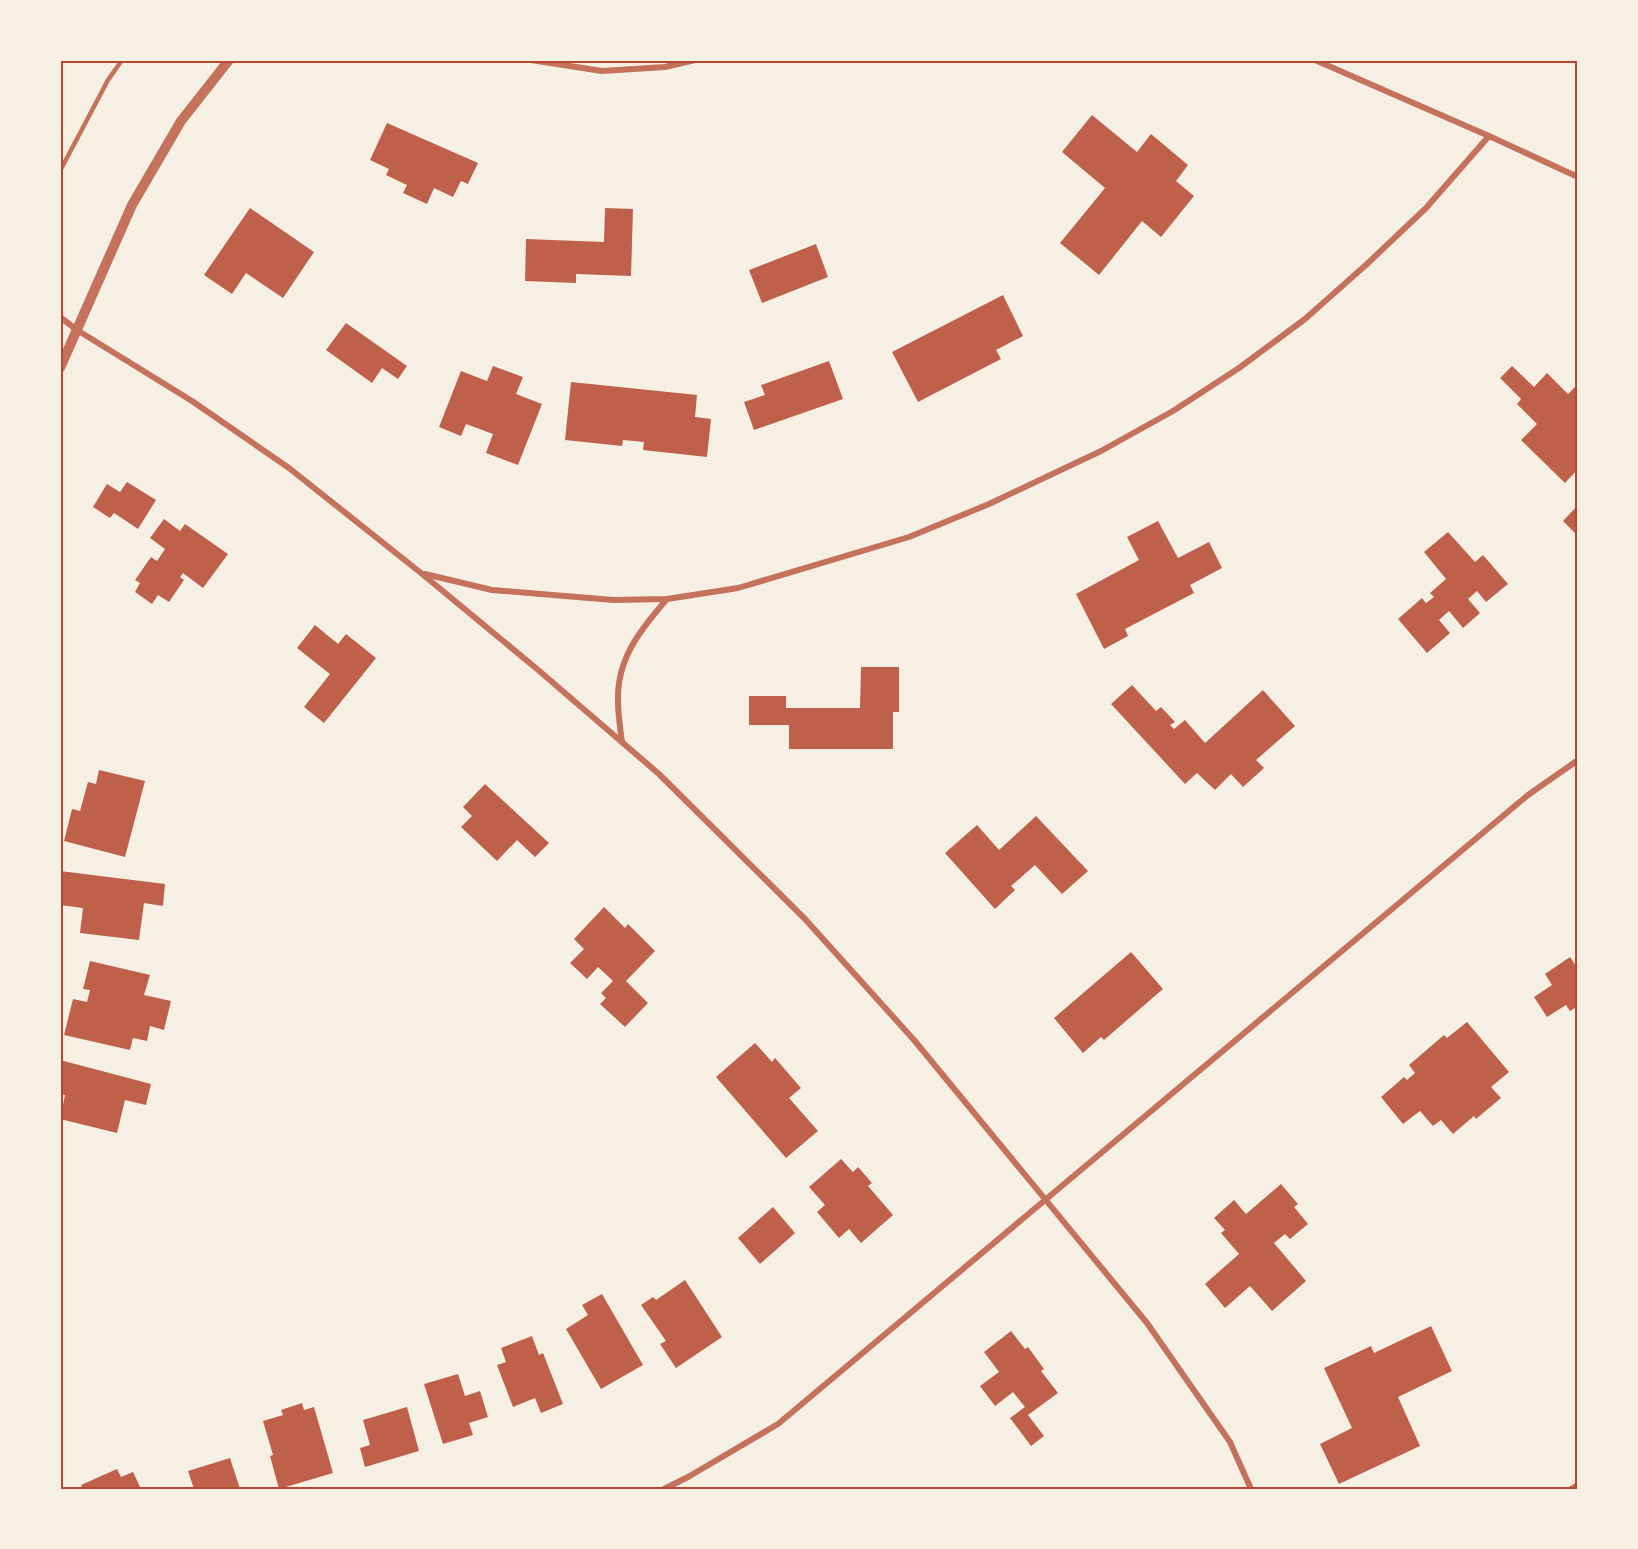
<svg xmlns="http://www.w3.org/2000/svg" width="1638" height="1549" viewBox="0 0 1638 1549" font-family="'Nunito Sans',sans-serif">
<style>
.building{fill:#bf614a}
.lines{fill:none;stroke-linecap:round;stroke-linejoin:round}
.service{stroke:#c5725c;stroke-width:4.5}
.minor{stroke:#c5725c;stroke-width:6}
.tertiary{stroke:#c5725c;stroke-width:10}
.neatline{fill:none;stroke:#b5482f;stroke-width:2}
</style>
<rect width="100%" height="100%" fill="#f6efe4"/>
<g class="building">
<polygon points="1092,115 1137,152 1151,134 1188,165 1176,181 1194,196 1161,237 1142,221 1099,275 1060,243 1105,188 1062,152"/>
<polygon points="387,123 478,163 468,184 461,181 453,197 434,188 427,204 403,193 407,185 386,175 389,169 370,160"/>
<polygon points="250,208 314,252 283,298 246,273 232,294 204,275"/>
<polygon points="605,208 633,209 631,276 576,274 576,283 525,281 526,239 604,242"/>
<polygon points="816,244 828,277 762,303 749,270"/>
<polygon points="1003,295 1023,336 996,350 1001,359 918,402 892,352"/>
<polygon points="346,323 407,366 398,379 382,368 372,383 326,350"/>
<polygon points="829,361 843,399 754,430 744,402 765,395 761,385"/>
<polygon points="493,366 523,377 516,394 542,404 518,465 486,453 493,434 466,424 461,436 439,427 461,371 487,381"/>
<polygon points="1512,366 1534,387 1547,373 1568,394 1577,385 1578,386 1578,469 1565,483 1521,440 1537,424 1517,404 1521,399 1500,378"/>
<polygon points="571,382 697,395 695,417 711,419 707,457 643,450 644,442 623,440 622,446 565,440"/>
<polygon points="127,482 156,500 138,529 114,513 110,518 93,507 107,484 120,492"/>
<polygon points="1578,505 1578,536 1563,521"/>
<polygon points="164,519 180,531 185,524 228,554 203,588 183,573 180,577 184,580 169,602 158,595 152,604 135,592 140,583 135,580 151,557 157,561 165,549 150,538"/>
<polygon points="1158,521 1178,558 1209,542 1222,568 1190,585 1194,593 1125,629 1128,636 1104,649 1076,594 1139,560 1127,537"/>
<polygon points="1448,532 1475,562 1483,555 1508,584 1486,602 1477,591 1468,599 1480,613 1463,628 1449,611 1439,620 1450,633 1427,653 1398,619 1422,598 1426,603 1434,597 1430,593 1446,579 1424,552"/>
<polygon points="315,625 338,644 346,634 376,658 324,723 304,707 330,674 297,648"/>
<polygon points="861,667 899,667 899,712 893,712 893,749 789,749 789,725 749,725 749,696 786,696 786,708 860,708"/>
<polygon points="1132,685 1156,711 1161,707 1175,722 1170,725 1174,729 1185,720 1205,743 1263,690 1295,726 1256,760 1264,768 1243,787 1231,774 1215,790 1197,773 1185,784 1111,704"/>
<polygon points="99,770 145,781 125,857 64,841 72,809 80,811 88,782 96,784"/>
<polygon points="485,784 549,843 535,857 517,840 497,861 461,827 472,816 463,807"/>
<polygon points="1036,816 1088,871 1062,894 1035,865 1011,886 1015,890 995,909 945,853 977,825 999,850"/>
<polygon points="60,871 165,884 163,906 144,903 139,940 80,933 83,908 60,905"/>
<polygon points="604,907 625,928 628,924 655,951 626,981 648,1003 625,1027 600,1004 606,998 601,993 613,981 598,967 587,979 570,963 584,949 574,939"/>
<polygon points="1131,952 1163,989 1104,1040 1101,1037 1083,1053 1054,1018"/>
<polygon points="1570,957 1578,969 1578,1006 1570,1011 1566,1005 1547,1017 1534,997 1552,985 1545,974"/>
<polygon points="90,961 150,975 144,995 171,1001 164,1030 150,1026 147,1041 133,1038 130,1050 64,1035 73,999 87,1002 90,990 83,989"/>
<polygon points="1467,1022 1509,1072 1491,1087 1501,1098 1476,1119 1474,1116 1453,1134 1441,1120 1433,1126 1420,1111 1403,1124 1381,1097 1404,1077 1407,1080 1415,1073 1409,1065 1444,1035 1447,1038"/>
<polygon points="755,1043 772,1062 775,1058 801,1088 789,1098 818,1131 786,1158 716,1077"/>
<polygon points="60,1060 151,1084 146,1105 125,1100 117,1133 60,1119 65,1095 60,1094"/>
<polygon points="841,1159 853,1172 858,1167 872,1183 868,1186 893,1215 861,1243 849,1229 839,1238 817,1212 825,1205 809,1187"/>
<polygon points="1281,1184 1298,1204 1294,1207 1308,1224 1290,1239 1285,1234 1274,1243 1306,1281 1272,1311 1250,1286 1225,1308 1205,1284 1239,1254 1221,1233 1225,1230 1214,1218 1234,1200 1246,1214"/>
<polygon points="773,1207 795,1233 760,1264 738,1238"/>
<polygon points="685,1280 722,1337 676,1368 660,1344 666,1341 641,1305 653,1297 656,1300"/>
<polygon points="602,1294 643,1365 601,1389 566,1329 588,1315 582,1305"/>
<polygon points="1431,1326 1452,1371 1398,1397 1420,1446 1339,1484 1320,1444 1352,1428 1324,1368 1371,1346 1374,1353"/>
<polygon points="1011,1331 1025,1349 1028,1347 1044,1369 1041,1371 1058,1393 1028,1415 1044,1436 1031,1446 1010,1418 1025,1407 1013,1392 995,1406 980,1386 999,1372 984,1352"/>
<polygon points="532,1336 539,1355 543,1353 563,1404 541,1413 535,1398 513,1407 497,1365 506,1362 501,1348"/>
<polygon points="458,1374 465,1396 480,1391 488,1417 469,1423 473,1435 443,1444 424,1384"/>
<polygon points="302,1403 304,1410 314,1407 333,1473 279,1489 270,1456 273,1455 263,1421 283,1415 281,1410"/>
<polygon points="407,1407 419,1451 365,1467 360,1448 370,1445 363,1420"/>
<polygon points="230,1458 240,1489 194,1489 188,1471"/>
<polygon points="117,1469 121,1477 133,1472 141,1489 83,1489 81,1485"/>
</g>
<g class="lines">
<polyline class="service" points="60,171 108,80 122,60"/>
<g class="minor">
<polyline points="531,60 602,71 665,67 695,60"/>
<polyline points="1315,60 1489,136 1578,177"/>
<polyline points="60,317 77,330 192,401 289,468 421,573 537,669 659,774 805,919 914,1040 1147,1323 1230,1442 1251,1489"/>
<polyline points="425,574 492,590 613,600 667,599 738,588 909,537 989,504 1101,451 1173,411 1239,368 1305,319 1367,264 1426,208 1489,136"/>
<path d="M622,742C620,728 618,714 618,700C617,658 641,629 667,599"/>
<polyline points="664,1489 688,1477 778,1424 1528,795 1578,760"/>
<polyline points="1571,1489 1578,1485"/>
</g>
<polyline class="tertiary" points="60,368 132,205 181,121 229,60"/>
</g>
<rect width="1638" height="1549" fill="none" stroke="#f6efe4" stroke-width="123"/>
<rect x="62" y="62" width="1514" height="1426" class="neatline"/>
</svg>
